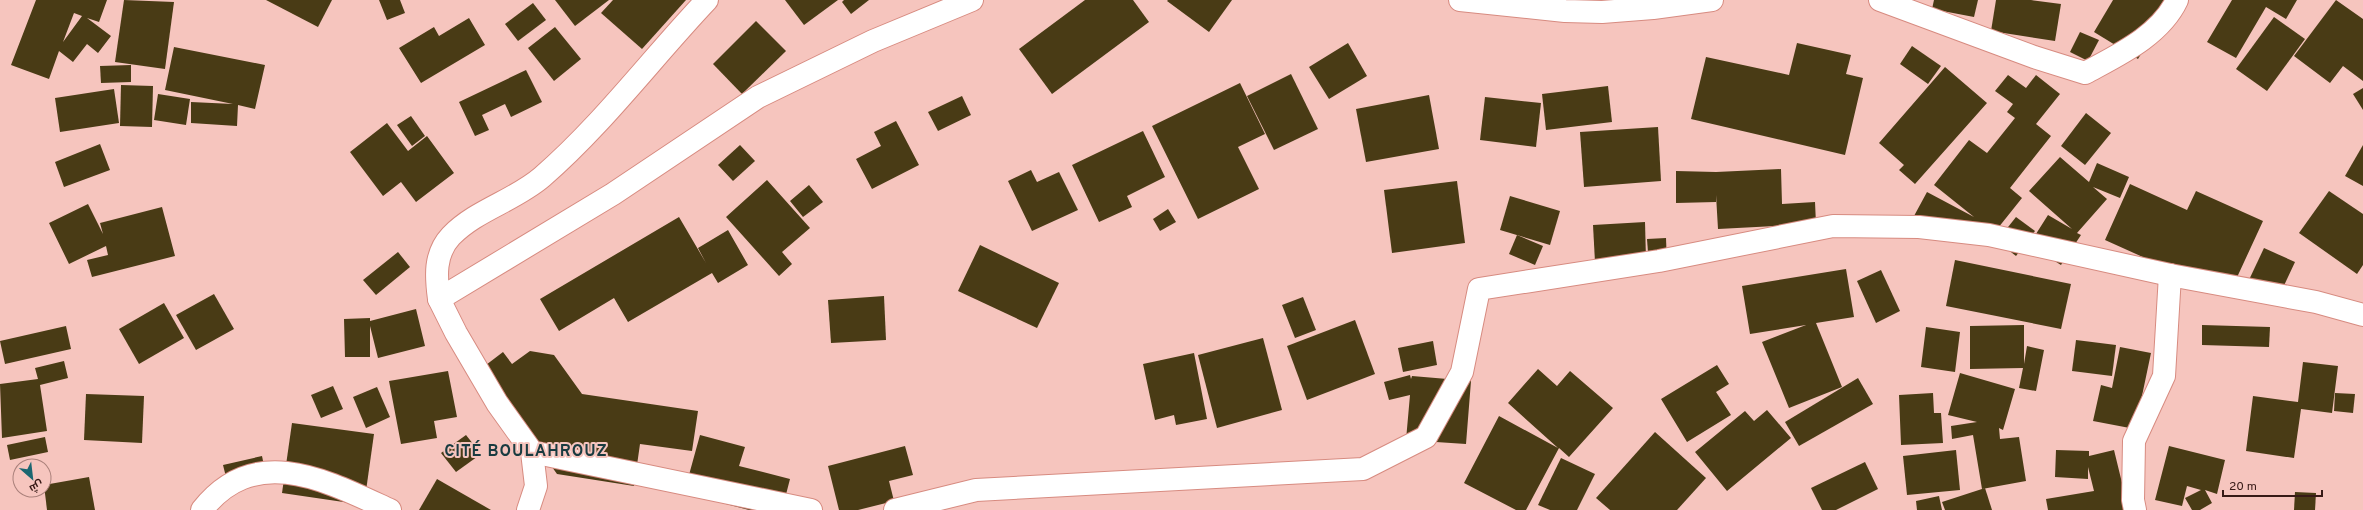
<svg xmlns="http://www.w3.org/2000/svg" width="2363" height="510" viewBox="0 0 2363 510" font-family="Overpass,Cairo,sans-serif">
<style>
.building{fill:#493b15;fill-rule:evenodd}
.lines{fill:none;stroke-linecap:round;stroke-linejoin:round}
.minor-casing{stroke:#d78b80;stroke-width:24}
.minor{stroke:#fff;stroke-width:22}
.labels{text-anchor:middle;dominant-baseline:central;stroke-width:4;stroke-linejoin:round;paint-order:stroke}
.district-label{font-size:16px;font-weight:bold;letter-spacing:1px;fill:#193b40;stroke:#f6c5be}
</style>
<rect width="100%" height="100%" fill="#f6c5be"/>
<g class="building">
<path d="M36,0H107L99,22L87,18L111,36L98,53L87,44L73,62L59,51L49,79L11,65ZM74,13L82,16L63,42Z"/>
<polygon points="124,0 174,2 165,69 115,62"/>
<polygon points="266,0 332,0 318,27"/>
<polygon points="379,0 400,0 405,13 387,20"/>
<polygon points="555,0 609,0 575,26"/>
<polygon points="613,0 686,0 642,49 601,13"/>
<polygon points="785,0 838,0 804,25"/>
<polygon points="844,0 869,0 851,14 842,2"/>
<polygon points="1085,0 1133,0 1149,22 1052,94 1019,49"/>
<polygon points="1168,0 1232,0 1209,32 1167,1"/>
<polygon points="1934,0 1978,0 1974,17 1932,9"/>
<polygon points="1996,0 2031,0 2061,4 2055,41 1991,31"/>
<polygon points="2113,0 2173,0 2138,59 2094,32"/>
<polygon points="2232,0 2297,0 2286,19 2266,7 2236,58 2207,42"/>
<polygon points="2336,0 2363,19 2363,81 2343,66 2330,83 2294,56"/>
<polygon points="533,3 546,20 518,41 505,24"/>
<polygon points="2274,17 2305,39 2267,91 2236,69"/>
<polygon points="469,18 485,45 421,83 399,48 434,27 439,36"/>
<polygon points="756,21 786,51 742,94 713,64"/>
<polygon points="555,27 581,59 554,81 528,48"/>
<polygon points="2080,32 2099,40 2088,61 2070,52"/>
<polygon points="1348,43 1367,76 1329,99 1309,67"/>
<polygon points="1797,43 1851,55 1846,74 1863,78 1845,155 1691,119 1706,57 1789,75"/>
<polygon points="1912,46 1941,66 1928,84 1900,64"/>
<polygon points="174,47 265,65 255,109 238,105 237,126 191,123 191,102 233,104 165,90"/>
<polygon points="131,65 131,82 101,83 100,66"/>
<polygon points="1945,67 1987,103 1915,184 1899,170 1904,165 1879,143"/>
<polygon points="526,70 542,102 511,117 505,104 482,115 489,130 475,136 459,102"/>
<polygon points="1291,74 1318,129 1274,150 1247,96"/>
<polygon points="2008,75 2026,88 2036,75 2060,94 2036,124 2051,136 2010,188 2022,198 1990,238 1975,226 1966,244 1914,216 1927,192 1974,217 1934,185 1969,140 1987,153 2015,118 2007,112 2013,104 1995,91"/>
<polygon points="1240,83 1265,134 1238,147 1259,189 1198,219 1152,126"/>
<polygon points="121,85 153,86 152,127 120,126"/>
<polygon points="1608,86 1612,122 1546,130 1542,94"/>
<polygon points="2363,88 2363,110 2353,94"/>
<polygon points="114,89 119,123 60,132 55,98"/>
<polygon points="158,94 190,99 186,125 154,120"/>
<polygon points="1429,95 1439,149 1366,162 1356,109"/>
<polygon points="962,96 971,115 938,131 928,112"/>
<polygon points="1485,97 1541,103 1536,147 1480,140"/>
<polygon points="2086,113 2111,133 2085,165 2061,146"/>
<polygon points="411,116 425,136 412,146 397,125"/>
<polygon points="896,121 919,165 872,189 856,159 881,146 874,132"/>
<polygon points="387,123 408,151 427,136 454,173 416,202 401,182 383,196 350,152"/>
<polygon points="1658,127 1661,181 1584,187 1580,132"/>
<polygon points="1143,131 1165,177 1127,196 1132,207 1099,222 1072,165"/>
<polygon points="100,144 110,170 64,187 55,162"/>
<polygon points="740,145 755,161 733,181 718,165"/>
<polygon points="2363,145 2363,186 2345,176"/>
<polygon points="2060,157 2089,182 2097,163 2129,177 2120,198 2093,187 2107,199 2077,233 2081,235 2061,265 2029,245 2048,215 2072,229 2029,191"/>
<polygon points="1781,169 1782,204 1815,202 1816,224 1718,229 1716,195 1716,202 1676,203 1676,171 1716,172"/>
<polygon points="1031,170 1037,182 1059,172 1078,210 1032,231 1008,181"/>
<polygon points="767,180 810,228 782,252 792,264 779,276 726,217"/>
<polygon points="1457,181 1465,243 1392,253 1384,190"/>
<polygon points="2130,184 2187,210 2196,191 2263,221 2233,286 2190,267 2181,288 2159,279 2165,267 2105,240"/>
<polygon points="809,185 823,202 803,217 790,201"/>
<polygon points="2329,191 2363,214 2363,265 2357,274 2299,233"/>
<polygon points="1510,196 1560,211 1550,245 1500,230"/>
<polygon points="88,204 103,234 100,223 162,207 175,256 92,277 87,260 108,255 106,246 69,264 49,223"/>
<polygon points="1168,209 1176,222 1160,231 1153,219"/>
<polygon points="679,217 706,263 698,248 728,230 748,265 718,283 712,273 628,322 614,298 559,331 540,299"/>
<polygon points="2016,217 2035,231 2016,256 1997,241"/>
<polygon points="1645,222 1646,260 1595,262 1593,225"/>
<polygon points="1517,235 1543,246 1535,265 1509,254"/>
<polygon points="1666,238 1667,264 1649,265 1647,239"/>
<polygon points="980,245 1059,283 1037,328 958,291"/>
<polygon points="2264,248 2295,262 2279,296 2248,282"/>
<polygon points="398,252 410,267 376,295 363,280"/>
<polygon points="1955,260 2071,284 2061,329 1946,306"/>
<polygon points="1846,269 1854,317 1816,323 1842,387 1789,408 1762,342 1806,325 1750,334 1742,286"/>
<polygon points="1881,270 1900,311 1876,323 1857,281"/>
<polygon points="214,294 234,329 196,350 176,315"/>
<polygon points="884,296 886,340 831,343 828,300"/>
<polygon points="1303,297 1316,330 1295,338 1282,305"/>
<polygon points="164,303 184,338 139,364 119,329"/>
<polygon points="416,309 425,346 378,358 370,326 370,357 345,357 344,319 370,318 370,321"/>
<polygon points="1355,320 1375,374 1307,400 1287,346"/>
<polygon points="2024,325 2024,364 2027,346 2044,350 2036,391 2019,388 2023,368 1970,369 1970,326"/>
<polygon points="2202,325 2270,327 2269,347 2202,345"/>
<polygon points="66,326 71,349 5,364 0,341"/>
<polygon points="1926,327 1960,332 1955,372 1921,367"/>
<polygon points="1263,338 1282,410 1217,428 1198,355"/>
<polygon points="2076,340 2116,345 2112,376 2072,371"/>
<polygon points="1433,341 1437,365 1403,372 1398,348"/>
<polygon points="2120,347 2151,353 2135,429 2093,421 2101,385 2112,388"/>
<polygon points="530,351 554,355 582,394 698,411 692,451 640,444 634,486 557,474 482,368 503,352 512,364"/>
<polygon points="1194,353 1207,419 1176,425 1174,415 1155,420 1143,364"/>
<polygon points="64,361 68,378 40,385 47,431 2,438 0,384 38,379 35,368"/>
<polygon points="2303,362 2338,366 2332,413 2301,409 2294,458 2246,451 2253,396 2298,402"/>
<polygon points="1717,365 1729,384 1716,392 1731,415 1687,442 1661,399"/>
<polygon points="1538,369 1557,386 1570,371 1613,408 1569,457 1559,448 1526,510 1516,510 1464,483 1499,416 1558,448 1508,403"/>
<polygon points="448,371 457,417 434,421 437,438 401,444 389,381"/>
<polygon points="1960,373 2015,389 2003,430 1999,428 2000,439 2019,437 2026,481 1982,489 1973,435 1952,439 1951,426 1977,422 1948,415"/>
<polygon points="1410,375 1411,379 1412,376 1471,381 1466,444 1406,440 1410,395 1389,400 1384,382"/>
<polygon points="1858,378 1873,404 1799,446 1785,422"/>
<polygon points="333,386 343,409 321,418 311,395"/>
<polygon points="377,387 390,417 366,428 353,397"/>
<polygon points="1933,393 1934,413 1941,413 1943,443 1901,445 1899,395"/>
<polygon points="2335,393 2355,394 2353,413 2334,411"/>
<polygon points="86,394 144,396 142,443 84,440"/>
<polygon points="1767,410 1791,438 1727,491 1695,452 1745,411 1754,421"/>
<polygon points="292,423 374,434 364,505 282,493"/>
<polygon points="1655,432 1706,478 1677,510 1610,510 1596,498"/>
<polygon points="466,435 481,454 456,472 441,453"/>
<polygon points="700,435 745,447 739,466 790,479 782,510 749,510 684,493"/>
<polygon points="45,437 48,452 10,460 7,445"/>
<polygon points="905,446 913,475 889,481 894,501 858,510 839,510 828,466"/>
<polygon points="2169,446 2225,460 2217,494 2205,490 2212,503 2200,510 2192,510 2185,498 2201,490 2187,486 2182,506 2155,500"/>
<polygon points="1956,450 1960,490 1907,495 1903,456"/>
<polygon points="2056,450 2089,451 2089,456 2114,450 2123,487 2132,510 2048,510 2046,499 2094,491 2088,467 2088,479 2055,477"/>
<polygon points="262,456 266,475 228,485 223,465"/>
<polygon points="1561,458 1595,474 1577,510 1550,510 1538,505"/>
<polygon points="1865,462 1878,489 1836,510 1822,510 1811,488"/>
<polygon points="89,477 95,510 47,510 44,485"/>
<polygon points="437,479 491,510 419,510"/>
<polygon points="1985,488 1992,510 1945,510 1942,502"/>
<polygon points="2295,492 2316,493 2315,510 2294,510"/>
<polygon points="1939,496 1942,510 1917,510 1916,501"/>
</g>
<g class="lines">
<defs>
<g id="minor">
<path d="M707,0C652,58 603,124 542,177C514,201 476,210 451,236C434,254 436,277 439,299L613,194L758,97L873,41L972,0"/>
<polyline points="1460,0 1565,11 1602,12 1653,8 1712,0"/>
<path d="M1880,0L2034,57L2085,73C2118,55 2160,36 2177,0"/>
<polyline points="439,299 456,333 497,403 532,452 811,510"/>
<path d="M202,510C255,442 327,481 390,510"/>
<polyline points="528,510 536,486 532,452"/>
<polyline points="895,510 976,490 1363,469 1426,437 1462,372 1479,289 1659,261 1833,226 1919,227 1989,235 2170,275 2316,302 2363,315"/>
<polyline points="2135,510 2133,500 2134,441 2164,376 2170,275"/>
</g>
</defs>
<use href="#minor" class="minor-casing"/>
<use href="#minor" class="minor"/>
</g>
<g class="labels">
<g class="district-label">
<text x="526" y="452">CITÉ BOULAHROUZ</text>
</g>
</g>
<g transform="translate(32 478) rotate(152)"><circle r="19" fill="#f6c5be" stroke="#aa817b"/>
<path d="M0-3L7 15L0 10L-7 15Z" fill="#1c6771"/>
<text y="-6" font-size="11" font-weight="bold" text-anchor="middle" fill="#371a16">ش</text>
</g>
<path d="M2223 490v6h99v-6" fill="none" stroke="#371a16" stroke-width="2"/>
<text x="2229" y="490" font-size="12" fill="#371a16" stroke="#f6c5be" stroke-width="3" paint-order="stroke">20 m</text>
</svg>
